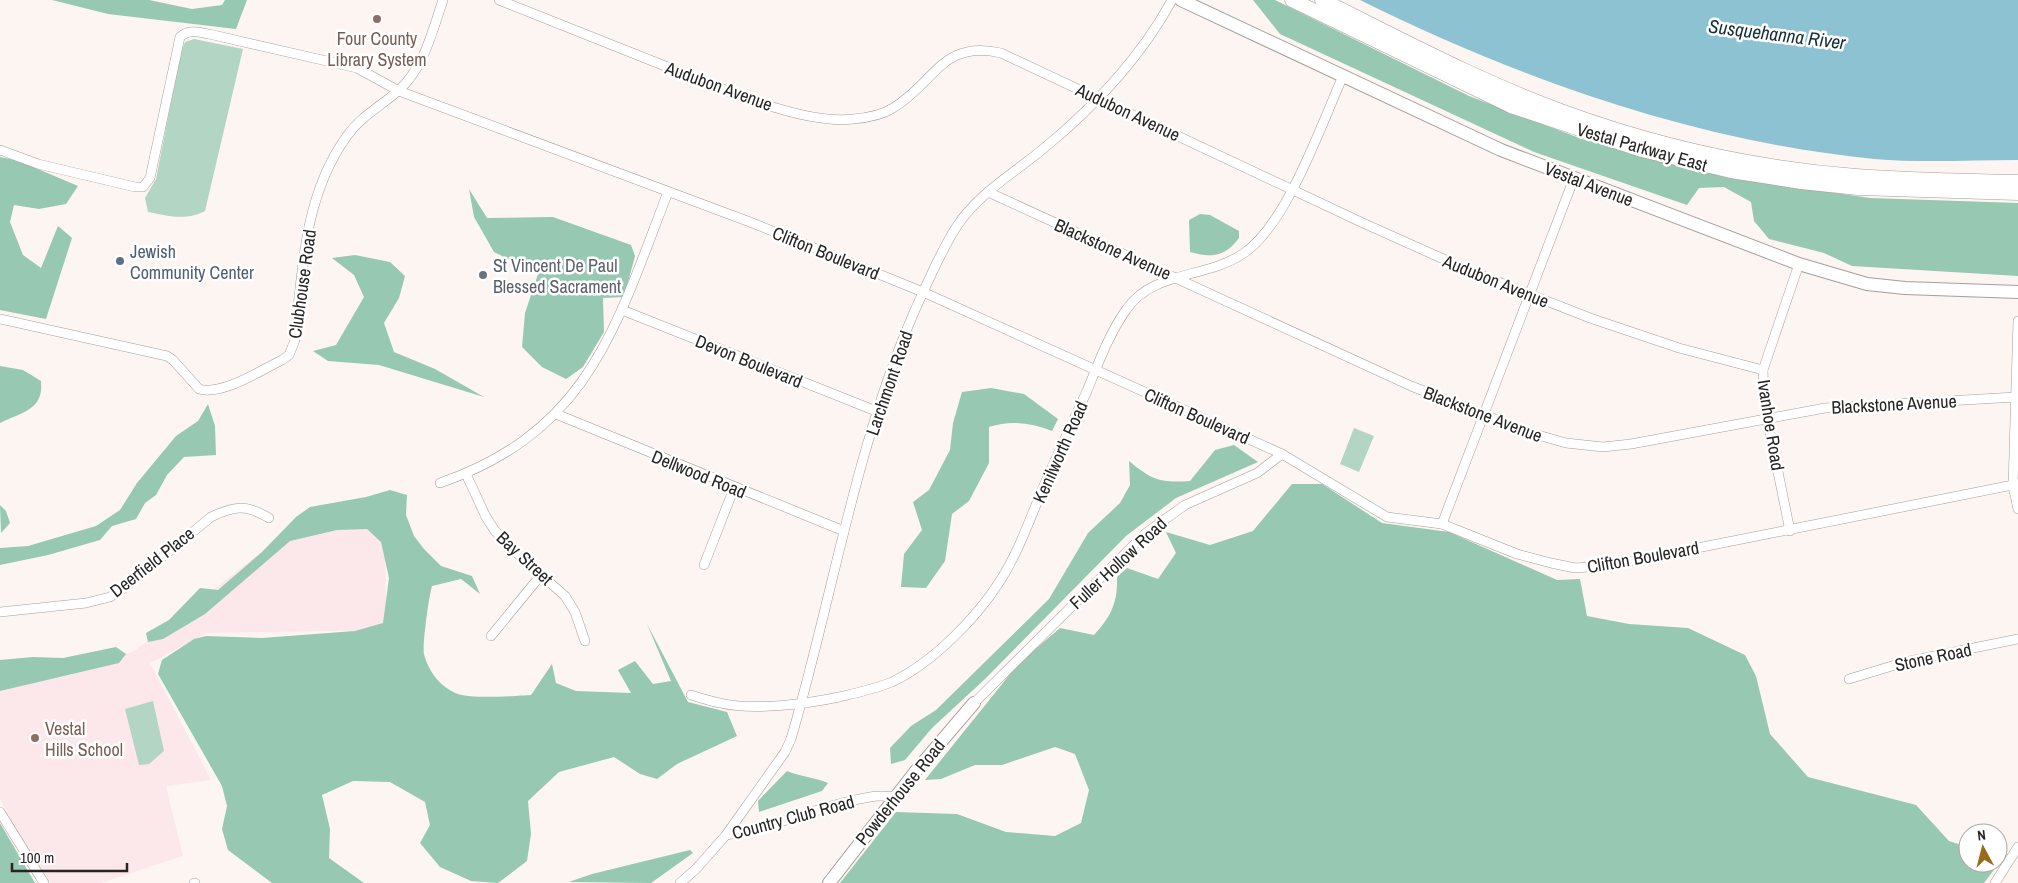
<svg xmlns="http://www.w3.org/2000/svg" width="2018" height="883" viewBox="0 0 2018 883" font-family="'Archivo Narrow',sans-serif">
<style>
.education{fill:#fce7eb}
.green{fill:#b2d5c4}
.forest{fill:#97c8b1}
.water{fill:#8dc2d2}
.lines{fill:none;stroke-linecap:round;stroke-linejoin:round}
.street-casing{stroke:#a69e9a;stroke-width:10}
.secondary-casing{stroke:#a69e9a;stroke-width:14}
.primary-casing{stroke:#a69e9a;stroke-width:15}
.street{stroke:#fff;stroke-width:9}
.secondary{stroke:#fff;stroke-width:12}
.primary{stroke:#fff;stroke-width:14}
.education-dot{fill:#8d6e63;stroke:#fff;stroke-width:2}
.service-dot{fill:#5c6f8a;stroke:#fff;stroke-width:2}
.worship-dot{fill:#6b7280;stroke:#fff;stroke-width:2}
.labels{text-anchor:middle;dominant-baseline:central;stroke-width:5;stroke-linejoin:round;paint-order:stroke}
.education-label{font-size:18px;fill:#785e54;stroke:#fff}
.street-label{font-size:18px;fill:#272423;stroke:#fff}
.service-label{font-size:18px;fill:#4e5e75;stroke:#fff;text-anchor:start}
.worship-label{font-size:18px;fill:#5b616d;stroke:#fff;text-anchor:start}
.water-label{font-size:19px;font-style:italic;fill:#122d35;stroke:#fff}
</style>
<rect width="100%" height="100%" fill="#fdf5f1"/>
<polygon class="education" points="385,508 386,630 207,633 150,663 211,780 166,786 183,856 101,883 51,883 16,829 0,799 0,679 133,652 287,532"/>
<g class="green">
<path d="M194,39L243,49L205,211C186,221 169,216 148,212L145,198L156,179L181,52L185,42Z"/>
<polygon points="1354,428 1374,436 1359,472 1340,464"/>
<polygon points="153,701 164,751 149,764 139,765 125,709"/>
</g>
<g class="forest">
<polygon points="52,0 149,0 192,9 222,5 225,0 247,0 236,29 108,14"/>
<polygon points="1253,0 1275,0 1469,96 1582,139 1721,176 1870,198 2018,203 2018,276 1852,266 1824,253 1769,239 1754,221 1751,202 1724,187 1699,188 1687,205 1534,152 1280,34"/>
<polygon points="0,157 19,161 78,186 66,204 39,209 14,205 10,222 23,255 41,268 58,226 72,238 46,319 0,310"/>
<polygon points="469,189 487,218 553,217 631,245 635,256 624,297 603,298 604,332 583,367 566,379 542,367 522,347 525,313 538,274 494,252 474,217"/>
<path d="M1200,214L1210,215L1239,231V238C1225,257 1212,258 1190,252L1189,220Z"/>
<polygon points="355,255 390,262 405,276 399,298 384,323 394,352 435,369 484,397 379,365 328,361 313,351 336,345 364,297 354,275 332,258"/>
<path d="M0,366L23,370L41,381C44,410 22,412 0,423Z"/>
<path d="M991,388L1024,394L1058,419L1052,431C1031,423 1011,420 989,427V463L969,501L952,514L945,561L926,588L901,587L904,554L922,530L913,502L929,490L950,450L953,423L962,392Z"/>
<polygon points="208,404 215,426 216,455 184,457 167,475 156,495 145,503 136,519 112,526 100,540 48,555 0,565 0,548 28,546 96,526 120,510 137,483 176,436 198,421"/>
<path d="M1234,445L1258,462L1176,498L1126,536L985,679L932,728L905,760L891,764L890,748L911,726L936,710L1049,599L1088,533L1120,503L1130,485L1129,461C1152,480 1160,483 1190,481L1215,450Z"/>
<path d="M1292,484H1322L1382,523L1449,532L1557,580L1580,579L1587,616L1629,624L1688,628L1745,655L1756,676L1770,734L1808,777L1916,805L1949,841L1968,847V863H1993L1996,867L1984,883H840L896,812L957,814L1006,832L1055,836L1081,823L1089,790L1075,754L1055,747L1002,765H975L941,779L925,780L1019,663L1060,628L1094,635C1111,617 1118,602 1117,577L1127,568L1158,579L1176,553L1166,532L1210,545L1253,531Z"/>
<path d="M390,490L407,495L406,515L414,536L424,549L441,566L472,576L480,594L461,579L432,586C429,595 422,647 424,654C428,671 441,688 458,694C472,699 515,696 531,695L552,664L556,683L576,691L631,693L618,670L635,661L653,684L671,681L647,624L688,702L727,712L737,736L677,764L657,779L640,774L614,757L559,772L528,801L531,834L527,861L498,883L471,881L440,867L420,843L430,825L425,802L390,782L353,781L322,795L330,829L329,858L364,883H272L228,850L222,829L227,806L222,786L158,674L162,660L194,639L206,636L262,638L355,631L383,623L389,578L381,542L367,529L337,530L290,541L205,614L163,639L148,642L146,633L169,620L200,588L218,590L262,552L296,517L310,507L366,497Z"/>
<polygon points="0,505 6,511 10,523 1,533"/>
<polygon points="116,647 126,654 119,663 0,691 0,660 33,657 63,658"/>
<path d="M787,771C801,777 814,777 828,783L822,791L759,812L758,801Z"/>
<polygon points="0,823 35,883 0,883"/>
<polygon points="690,850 693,853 651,883 569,882 592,874"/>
</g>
<path class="water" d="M1360,0H2018V160C1971,160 1921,163 1874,159C1694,141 1522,80 1360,0Z"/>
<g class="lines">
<defs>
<g id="street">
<path d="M499,0C558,24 617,47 675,70C723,89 803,125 853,119C866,118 882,115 893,108C935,83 942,39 1001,53L1363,223L1468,270L1590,318L1679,348L1763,370"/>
<path d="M0,150L38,164L135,187H143L150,178L180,37C189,29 198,32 209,34L357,68L399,91L750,222L923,292L1282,454L1387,517L1442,524L1517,554L1551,563L1575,568L1612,565L2018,484"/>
<polyline points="988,192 1411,386 1531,433 1566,443 1603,447 1631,444 1825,408 2016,397"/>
<polyline points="622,310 876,411"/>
<path d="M0,319L167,356L173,360L199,389C222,396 261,370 282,360L289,355L295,340C302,270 304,195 347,136C360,117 381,106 398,91C424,68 432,32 443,0"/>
<polyline points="2018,321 2013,486 2018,509"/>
<polyline points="556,414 844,531"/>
<polyline points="466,474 486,517 495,531 521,557 565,596 575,612 585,641"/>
<path d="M440,483C590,431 616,326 668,192"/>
<polyline points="1442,524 1574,178"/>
<polyline points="1790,531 1764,403 1763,370 1799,264"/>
<polyline points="704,565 734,488"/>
<path d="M0,612L86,603L110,597L127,586L211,517C234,506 246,504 269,518"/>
<polyline points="491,636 541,575"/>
<polyline points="1849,679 1905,662 2018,639"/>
<path d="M691,695C701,698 710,701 720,703C753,711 806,704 839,697C856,693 875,689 892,682C932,663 976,619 1000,581C1020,550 1031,515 1046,481C1059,451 1073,421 1087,391C1098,364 1109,334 1126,310C1153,270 1207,279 1244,253C1287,224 1321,125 1343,76"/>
<polyline points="974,703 1146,533 1185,505 1257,473 1282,454"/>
<polyline points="0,812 44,883"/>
<path d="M726,835L785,752L791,739C833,596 855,447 915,310C928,282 940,252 957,226C979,193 1014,173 1043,149C1093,108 1141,57 1172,0"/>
<polyline points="194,883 195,883"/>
<path d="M680,883L696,869L726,835C776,828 820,805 870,797C879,795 888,797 897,796"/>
<polyline points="1995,883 2018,847"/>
</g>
<g id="secondary">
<polyline points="1181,0 1501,150 1799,264 1867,284 1905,288 2018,292"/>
<polyline points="829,883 916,771 974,703"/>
</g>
<g id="primary">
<polyline points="1292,0 1511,106 1642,150 1731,171 1801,182 1858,188 2018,193"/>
<path d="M1322,0C1401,39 1479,81 1561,111C1656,146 1756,168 1856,176C1910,180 1964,181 2018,182"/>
</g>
</defs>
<use href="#street" class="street-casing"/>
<use href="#secondary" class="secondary-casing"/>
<use href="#primary" class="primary-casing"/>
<use href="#street" class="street"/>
<use href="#secondary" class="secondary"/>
<use href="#primary" class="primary"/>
</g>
<g class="education-dot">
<circle cx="377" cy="19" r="5"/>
<circle cx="35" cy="738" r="5"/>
</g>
<circle class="service-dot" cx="120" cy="261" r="5"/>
<circle class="worship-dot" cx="483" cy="275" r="5"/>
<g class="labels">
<g class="education-label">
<text x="377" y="38">Four County<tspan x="377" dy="21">Library System</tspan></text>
<text x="45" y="728" text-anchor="start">Vestal<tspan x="45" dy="21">Hills School</tspan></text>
</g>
<g class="street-label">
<text transform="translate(719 86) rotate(20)">Audubon Avenue</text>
<text transform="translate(1128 112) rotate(25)">Audubon Avenue</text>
<text transform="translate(1642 147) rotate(16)">Vestal Parkway East</text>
<text transform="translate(1589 184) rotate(21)">Vestal Avenue</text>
<text transform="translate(1113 249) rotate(24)">Blackstone Avenue</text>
<text transform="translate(826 253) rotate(22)">Clifton Boulevard</text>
<text transform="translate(1496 281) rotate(22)">Audubon Avenue</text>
<text transform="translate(302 284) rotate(-82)">Clubhouse Road</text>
<text transform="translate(749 361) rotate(22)">Devon Boulevard</text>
<text transform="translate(889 383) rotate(-71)">Larchmont Road</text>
<text transform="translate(1894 404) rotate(-3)">Blackstone Avenue</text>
<text transform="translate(1483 414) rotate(21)">Blackstone Avenue</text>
<text transform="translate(1197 416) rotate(24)">Clifton Boulevard</text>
<text transform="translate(1771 425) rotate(81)">Ivanhoe Road</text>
<text transform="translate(1060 452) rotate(-66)">Kenilworth Road</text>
<text transform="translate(699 474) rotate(22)">Dellwood Road</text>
<text transform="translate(1643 557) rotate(-10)">Clifton Boulevard</text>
<text transform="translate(525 558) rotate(43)">Bay Street</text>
<text transform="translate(152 562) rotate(-38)">Deerfield Place</text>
<text transform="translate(1118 563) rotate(-43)">Fuller Hollow Road</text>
<text transform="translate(1933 657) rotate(-12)">Stone Road</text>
<text transform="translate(900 792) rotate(-51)">Powderhouse Road</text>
<text transform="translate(793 817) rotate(-15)">Country Club Road</text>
</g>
<g class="service-label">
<text x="130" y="251">Jewish<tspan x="130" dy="21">Community Center</tspan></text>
</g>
<g class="worship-label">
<text x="493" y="265">St Vincent De Paul<tspan x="493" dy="21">Blessed Sacrament</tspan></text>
</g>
<g class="water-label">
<text transform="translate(1777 34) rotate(7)">Susquehanna River</text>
</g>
</g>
<g transform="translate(1983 848) rotate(353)"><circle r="24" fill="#ffffff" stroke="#a9a7a7"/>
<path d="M0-4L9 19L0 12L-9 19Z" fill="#996b1c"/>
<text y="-8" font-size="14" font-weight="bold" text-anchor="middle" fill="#272423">N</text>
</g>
<path d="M12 863v8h115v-8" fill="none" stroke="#272423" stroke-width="2.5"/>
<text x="20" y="863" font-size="15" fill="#272423" stroke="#ffffff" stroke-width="4" paint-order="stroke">100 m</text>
</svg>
